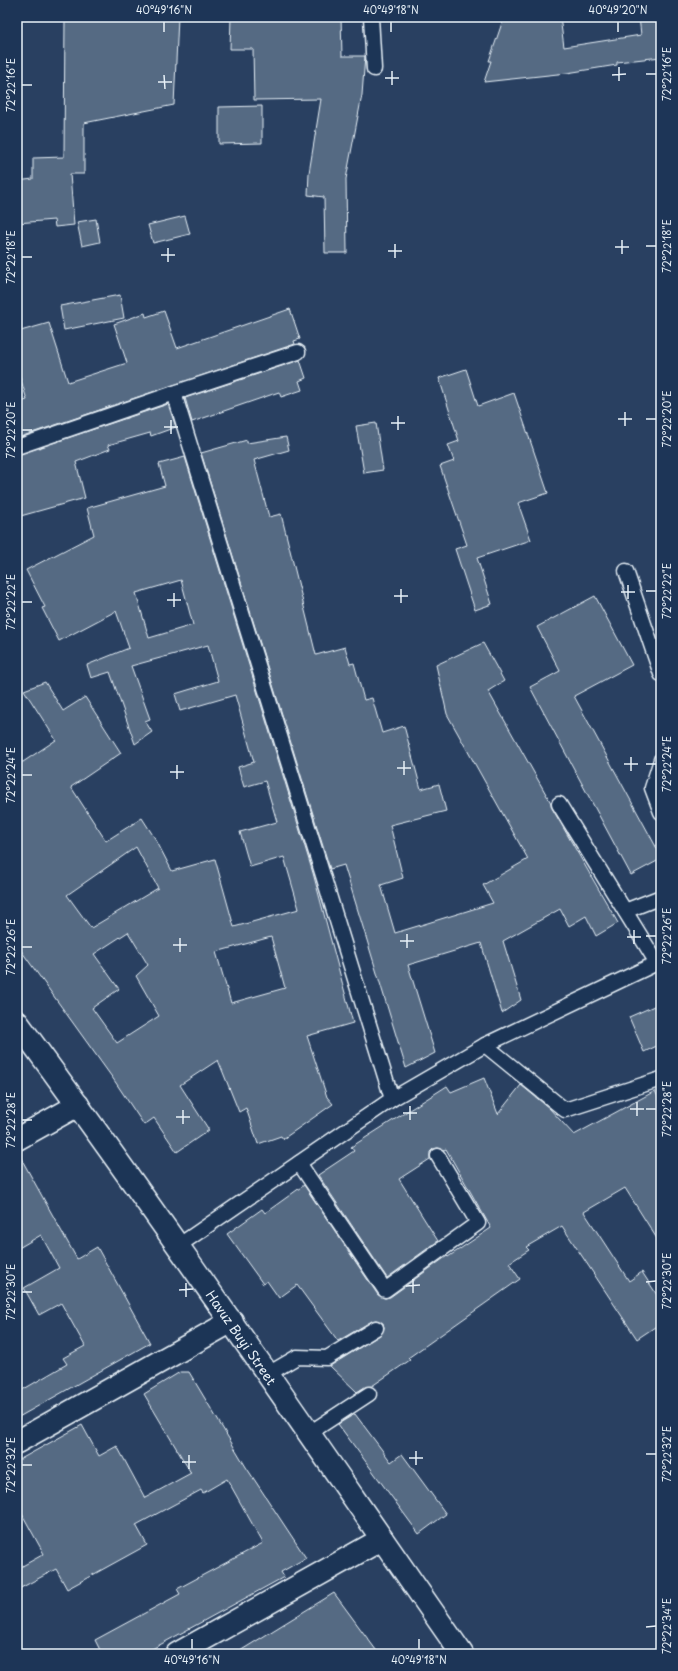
<svg xmlns="http://www.w3.org/2000/svg" width="678" height="1671" viewBox="0 0 678 1671" font-family="'Playpen Sans',sans-serif">
<style>
.building{fill:#556a83;stroke:#e8f1f8;fill-rule:evenodd}
.lines{fill:none;stroke-linecap:round;stroke-linejoin:round}
.service-casing{stroke:#e8f1f8;stroke-width:17}
.minor-casing{stroke:#e8f1f8;stroke-width:25}
.secondary-casing{stroke:#e8f1f8;stroke-width:25}
.service{stroke:#1d3557;stroke-width:14}
.minor{stroke:#1d3557;stroke-width:22}
.secondary{stroke:#1d3557;stroke-width:22}
.ticks{fill:none;stroke:#e8f1f8;stroke-width:1.5}
.labels{text-anchor:middle;dominant-baseline:central;stroke-width:3.5;stroke-linejoin:round;paint-order:stroke}
.street-label{font-size:13px;fill:#e8f1f8;stroke:#1d3557}
.neatline{fill:none;stroke:#e8f1f8;stroke-width:1.5}
.ticks-label{font-size:10px;text-anchor:middle;fill:#e8f1f8}
</style>
<rect width="100%" height="100%" fill="#294061"/>
<filter id="ink" filterUnits="userSpaceOnUse"><feTurbulence type="fractalNoise" baseFrequency=".025" numOctaves="2"/><feDisplacementMap in="SourceGraphic" scale="8" xChannelSelector="R" yChannelSelector="G"/><feConvolveMatrix kernelMatrix="1 2 1 2 8 2 1 2 1" color-interpolation-filters="sRGB"/></filter>
<g filter="url(#ink)">
<g class="building">
<polygon points="65,17 178,17 174,105 84,123 84,174 70,174 74,225 55,227 54,220 17,223 17,181 33,179 33,158 64,157"/>
<polygon points="231,17 341,17 342,56 365,56 362,95 346,179 347,253 325,253 324,197 308,195 309,173 321,99 254,100 253,49 230,49"/>
<polygon points="503,17 560,17 564,47 641,35 639,17 661,17 661,57 617,62 617,65 567,73 484,82 491,61 489,61 501,26"/>
<polygon points="262,106 262,143 219,144 219,107"/>
<polygon points="185,216 190,234 153,243 148,225"/>
<polygon points="96,219 100,242 82,246 77,222"/>
<polygon points="120,295 124,318 64,330 60,306"/>
<polygon points="290,309 300,339 294,341 295,344 17,438 17,403 27,400 17,367 17,332 49,323 68,382 127,363 114,324 145,313 146,317 164,311 177,348"/>
<polygon points="300,360 306,378 299,381 302,390 281,397 279,392 192,422 185,398"/>
<polygon points="466,369 478,406 514,393 548,493 518,503 531,540 477,558 492,604 475,610 455,549 467,545 440,466 454,461 448,445 459,441 439,378"/>
<polygon points="168,404 176,427 151,436 150,433 108,445 110,449 76,462 85,498 17,517 17,455"/>
<polygon points="376,423 383,470 364,473 356,426"/>
<polygon points="286,437 289,450 254,460 269,517 281,514 316,655 345,647 350,664 354,663 364,700 372,698 382,733 404,726 421,789 439,784 446,811 390,825 403,878 381,885 395,933 493,903 483,885 528,859 447,714 436,665 483,643 504,681 488,691 551,803 552,808 618,923 596,936 586,916 569,926 560,909 503,941 521,1000 502,1013 481,943 408,965 435,1053 406,1068 344,865 330,869 201,453 247,440 247,443"/>
<path d="M185,457L313,873L353,1023L307,1036L327,1097L333,1104L283,1139L281,1136L258,1144L246,1108L239,1112L218,1060L180,1085L209,1130L177,1152L154,1118L144,1125L114,1080L17,945V762H23L56,740L24,690L45,682L63,711L85,697L121,753L71,787L106,841L142,818L156,840L172,871L215,859L234,927L299,909L284,857L250,867L240,832L277,822L265,781L244,787L238,767L254,762L235,695L180,711L175,694L218,681L208,645L131,666L150,719L145,721L152,732L135,744L110,672L91,678L87,665L129,648L116,611L59,641L42,608L45,607L26,570L94,535L87,508L165,486L159,464ZM181,580L193,625L149,638L136,593ZM136,847L158,888L91,928L67,895ZM128,932L148,965L136,976L159,1016L117,1043L92,1008L119,989L94,954ZM271,937L285,988L231,1003L216,952Z"/>
<polygon points="595,596 632,665 574,696 661,856 661,859 631,875 530,687 560,671 537,627"/>
<polygon points="661,1003 661,1044 644,1052 629,1017"/>
<polygon points="484,1078 498,1114 521,1085 549,1108 574,1135 655,1091 661,1103 661,1245 625,1188 584,1212 629,1281 642,1272 661,1301 661,1323 637,1339 562,1226 526,1247 529,1250 509,1263 520,1279 408,1358 410,1360 372,1386 365,1387 357,1392 330,1366 380,1335 384,1328 383,1323 376,1320 372,1321 338,1341 297,1285 279,1298 267,1281 263,1284 227,1234 262,1209 265,1213 304,1185 378,1295 385,1298 390,1297 447,1256 448,1257 491,1228 446,1149 444,1150 438,1148 433,1149 430,1152 430,1159 399,1179 438,1241 387,1278 318,1175 354,1151 351,1147 447,1086 451,1092"/>
<polygon points="17,1151 77,1259 97,1247 150,1343 17,1418 17,1393 67,1364 63,1358 85,1346 61,1303 39,1315 24,1288 59,1268 41,1235 17,1249"/>
<polygon points="180,1372 189,1372 246,1467 306,1558 281,1572 284,1577 143,1654 102,1654 95,1640 180,1594 177,1589 263,1543 227,1479 203,1493 201,1490 136,1525 147,1545 67,1589 56,1569 17,1590 17,1569 44,1554 17,1505 17,1461 82,1425 99,1456 117,1446 145,1498 191,1473 144,1394"/>
<polygon points="355,1414 391,1462 402,1454 446,1514 419,1534 338,1424"/>
<polygon points="334,1593 379,1654 235,1654"/>
</g>
<g class="lines">
<defs>
<g id="service">
<polyline points="371,17 374,69"/>
<polyline points="174,393 298,352"/>
<polyline points="17,447 174,393 392,1099"/>
<polyline points="626,571 661,674"/>
<polyline points="661,760 652,788 661,812"/>
<polyline points="625,911 661,897"/>
<polyline points="485,1045 565,1110 661,1079"/>
<polyline points="299,1163 385,1290 478,1223 438,1156"/>
<polyline points="178,1246 392,1099 485,1045 657,963 559,804"/>
<polyline points="268,1374 297,1357 327,1358 376,1328"/>
<polyline points="308,1434 369,1394"/>
</g>
<g id="minor">
<polyline points="17,1139 78,1105"/>
<polyline points="17,1442 232,1321"/>
<polyline points="177,1654 382,1539"/>
</g>
<g id="secondary">
<path id="s1" d="M17,1022C170,1230 315,1443 462,1654"/>
</g>
</defs>
<use href="#service" class="service-casing"/>
<use href="#minor" class="minor-casing"/>
<use href="#secondary" class="secondary-casing"/>
<use href="#service" class="service"/>
<use href="#minor" class="minor"/>
<use href="#secondary" class="secondary"/>
</g>
</g>
<path class="ticks" d="M164,22V32M391,22V32M618,22V32M619,67V81M392,71V85M646,74H656M164,75L165,89M612,75L626,74M385,78H399M158,82H172M22,85H32M622,240V254M395,244V258M646,246H656M615,247H629M168,248V262M388,251H402M161,255H175M22,257H32M625,412V426M398,416V430M618,419H632M646,419H656M171,420V434M391,423H405M164,427H178M22,430H32M628,585V599M401,589V603M646,591H656M621,592H635M174,593V607M394,596H408M167,600H181M22,602H32M631,757V771M404,761V775M624,764H638M646,764H656M177,765V779M397,768H411M170,772H184M22,775H32M634,930V944M407,934V948M646,936H656M627,937H641M180,938V952M400,941H414M173,945H187M22,947H32M637,1102V1116M410,1106V1120M630,1109H644M646,1109H656M183,1110V1124M403,1113H417M176,1117H190M22,1120H32M413,1279V1293M646,1282L656,1281M186,1283V1297M406,1286L420,1285M179,1290L193,1289M22,1292H32M416,1451V1465M646,1454H656M189,1455V1469M409,1458H423M182,1462H196M22,1465H32M646,1627L656,1626M192,1639V1649M419,1639V1649"/>
<g class="labels">
<g class="street-label">
<text stroke="none"><textPath href="#s1" startOffset="387">Havuz Buyi Street</textPath></text>
</g>
</g>
<rect width="678" height="1671" fill="none" stroke="#1d3557" stroke-width="44"/>
<rect x="22" y="22" width="634" height="1627" class="neatline"/>
<g class="ticks-label">
<text x="164" y="14">40°49'16"N</text>
<text x="391" y="14">40°49'18"N</text>
<text x="618" y="14">40°49'20"N</text>
<text transform="translate(667 74) rotate(-90)" y="4">72°22'16"E</text>
<text transform="translate(11 85) rotate(-90)" y="4">72°22'16"E</text>
<text transform="translate(667 246) rotate(-90)" y="4">72°22'18"E</text>
<text transform="translate(11 257) rotate(-90)" y="4">72°22'18"E</text>
<text transform="translate(667 419) rotate(-90)" y="4">72°22'20"E</text>
<text transform="translate(11 430) rotate(-90)" y="4">72°22'20"E</text>
<text transform="translate(667 591) rotate(-90)" y="4">72°22'22"E</text>
<text transform="translate(11 602) rotate(-90)" y="4">72°22'22"E</text>
<text transform="translate(667 764) rotate(-90)" y="4">72°22'24"E</text>
<text transform="translate(11 775) rotate(-90)" y="4">72°22'24"E</text>
<text transform="translate(667 936) rotate(-90)" y="4">72°22'26"E</text>
<text transform="translate(11 947) rotate(-90)" y="4">72°22'26"E</text>
<text transform="translate(667 1109) rotate(-90)" y="4">72°22'28"E</text>
<text transform="translate(11 1120) rotate(-90)" y="4">72°22'28"E</text>
<text transform="translate(667 1281) rotate(-90)" y="4">72°22'30"E</text>
<text transform="translate(11 1292) rotate(-90)" y="4">72°22'30"E</text>
<text transform="translate(667 1454) rotate(-90)" y="4">72°22'32"E</text>
<text transform="translate(11 1465) rotate(-90)" y="4">72°22'32"E</text>
<text transform="translate(667 1626) rotate(-90)" y="4">72°22'34"E</text>
<text x="192" y="1664">40°49'16"N</text>
<text x="419" y="1664">40°49'18"N</text>
</g>
</svg>
